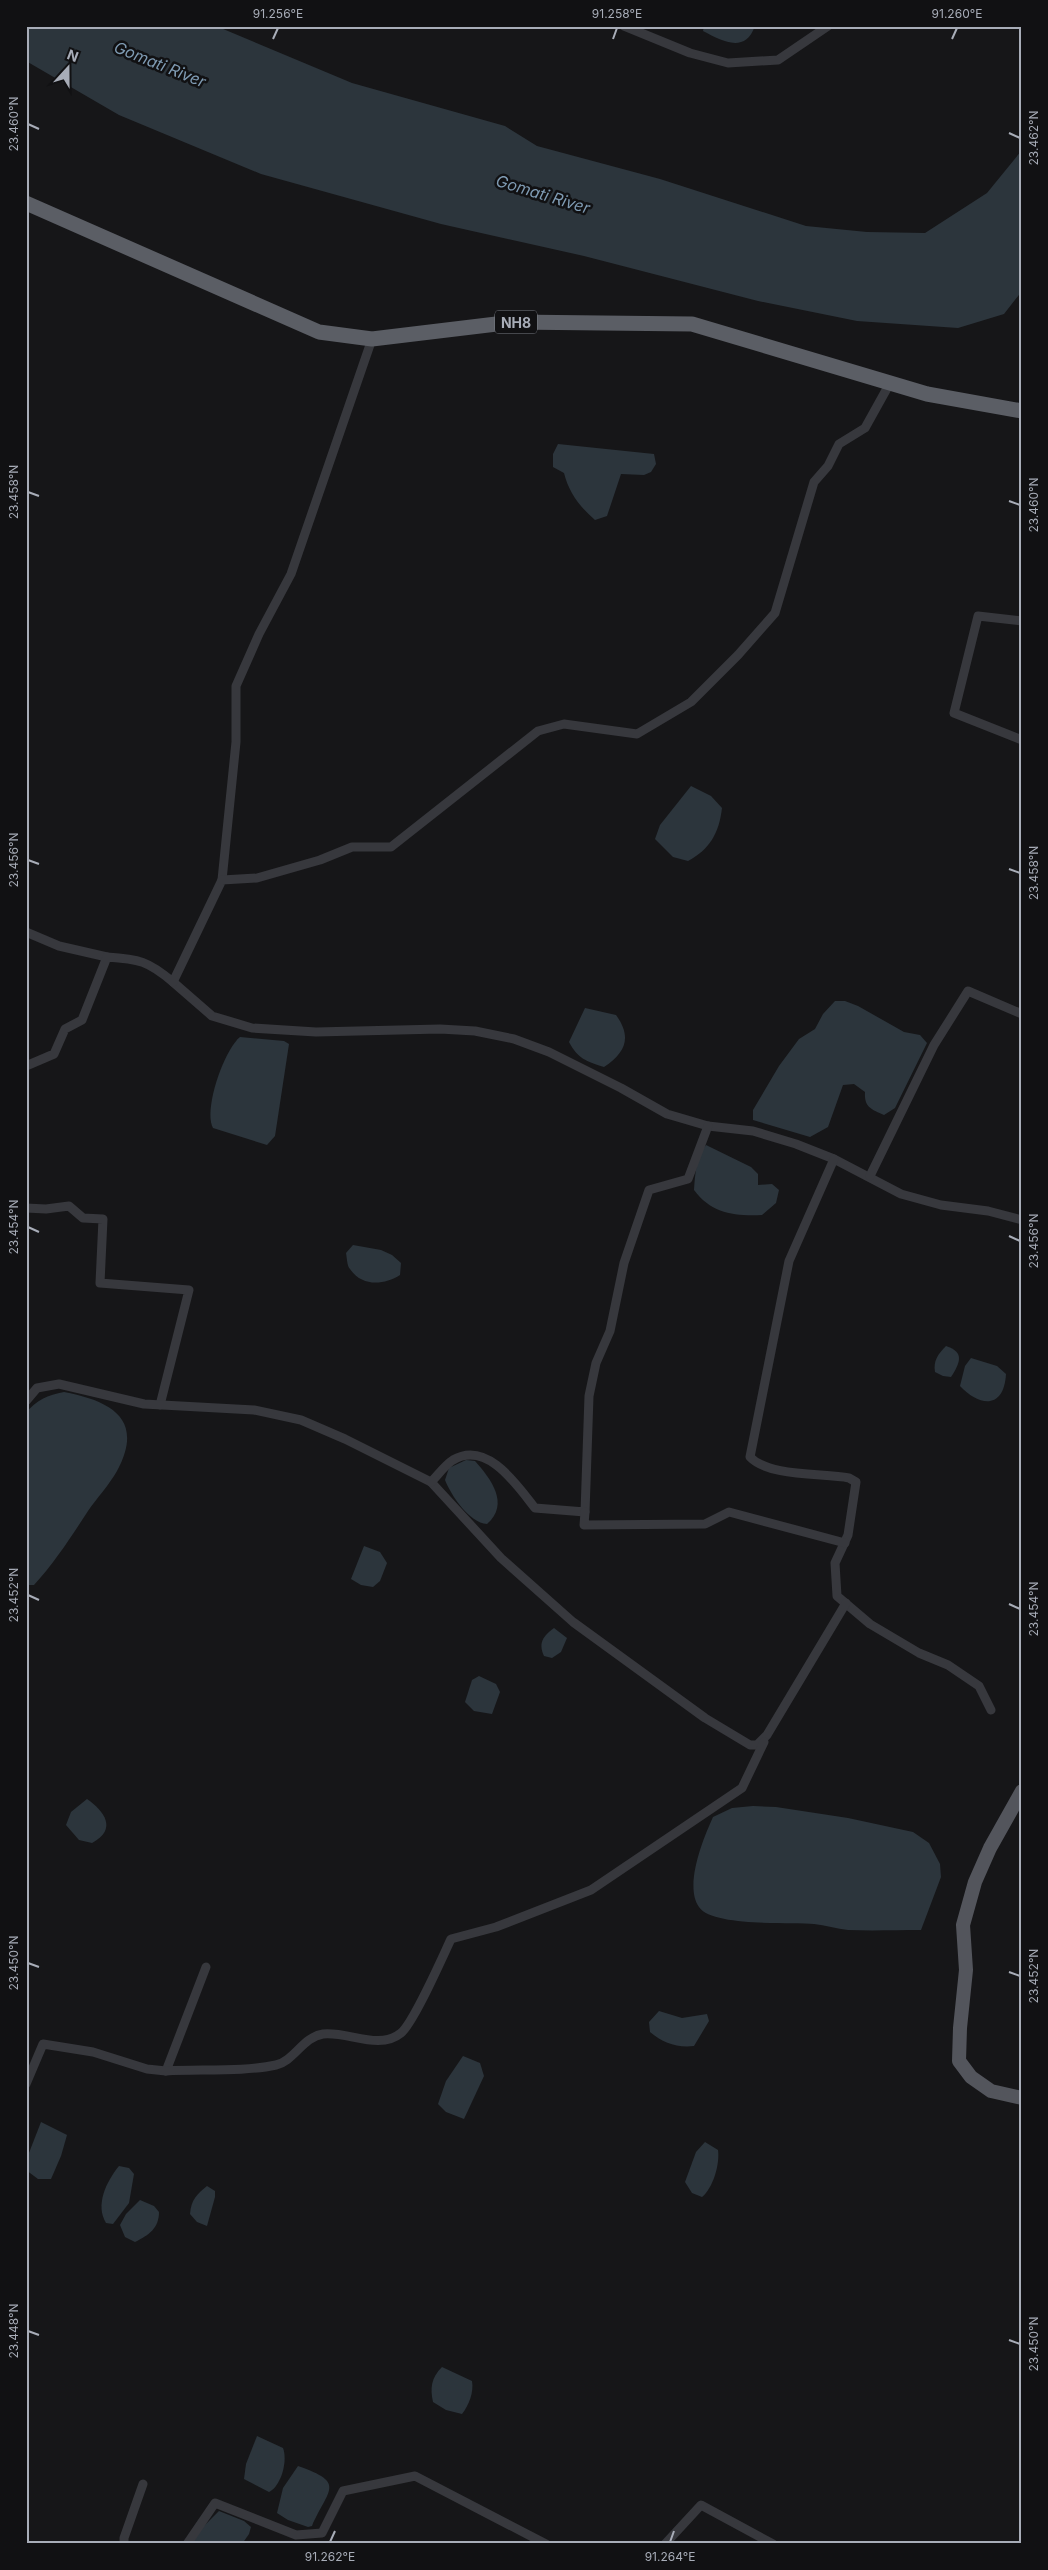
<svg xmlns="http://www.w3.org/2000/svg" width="1048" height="2570" viewBox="0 0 1048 2570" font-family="Inter,sans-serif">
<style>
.water{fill:#2c353c}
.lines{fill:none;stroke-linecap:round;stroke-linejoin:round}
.minor{stroke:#37383d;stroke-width:9}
.primary{stroke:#53555c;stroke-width:14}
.trunk{stroke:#5b5e65;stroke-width:15}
.ticks{fill:none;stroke:#a8adb8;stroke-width:2}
.labels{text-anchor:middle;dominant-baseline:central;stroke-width:5;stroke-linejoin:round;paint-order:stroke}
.shield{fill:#111113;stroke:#7b7e86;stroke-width:1}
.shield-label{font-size:14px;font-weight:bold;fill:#a8adb8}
.water-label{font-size:16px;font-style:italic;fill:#7f9bb3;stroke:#111113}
.neatline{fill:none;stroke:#a8adb8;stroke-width:2}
.ticks-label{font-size:12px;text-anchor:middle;fill:#a8adb8}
</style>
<rect width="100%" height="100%" fill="#161618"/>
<g class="water">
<polygon points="26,26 216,26 352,83 505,126 537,146 660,179 806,226 867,232 925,233 987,193 1022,150 1022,291 1004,314 958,328 857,321 758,301 584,256 441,224 261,174 119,115 26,61"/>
<path d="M704,26H755C745,54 722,41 703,31Z"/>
<path d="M558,444L654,454L656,464L651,472L644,475L621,474L607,516L595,520C580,507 569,493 564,473L553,467V454Z"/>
<path d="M691,786L711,796L722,808C719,833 710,849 688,861L673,857L655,839L660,825Z"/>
<path d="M835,1001H845L858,1006L904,1032L920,1035L927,1043L895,1108L884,1115C871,1109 864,1107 865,1092L854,1084L843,1085L828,1127L810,1137L753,1120V1110L779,1066L799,1039L815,1029L823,1014Z"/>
<path d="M585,1008L616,1015C632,1037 626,1052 604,1067C586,1061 578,1059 569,1042Z"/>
<path d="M240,1037L284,1041L289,1044L275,1136L267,1145L213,1128C203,1110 224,1050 240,1037Z"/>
<path d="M706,1145L751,1167L758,1174V1185L772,1184L779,1190L776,1203L762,1215C734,1216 712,1214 694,1190C695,1176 696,1156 706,1145Z"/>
<path d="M353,1245L381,1250L392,1255L401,1263L400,1275C384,1285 362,1287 350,1269C347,1266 347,1258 346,1253Z"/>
<path d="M946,1346C965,1352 960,1363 951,1377L943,1376L935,1372C933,1361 938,1354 946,1346Z"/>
<path d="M971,1358L997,1366L1006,1374C1004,1408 981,1408 960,1386L965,1366Z"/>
<path d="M64,1392C111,1401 145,1419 117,1471C109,1485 97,1498 88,1511C71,1537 55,1562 34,1585H26V1413C36,1400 48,1395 64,1392Z"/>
<path d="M466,1460L475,1461C491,1479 510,1504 487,1524C469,1523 451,1495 445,1480L449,1468Z"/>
<polygon points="364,1546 380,1552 387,1563 380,1581 373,1587 361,1585 351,1579"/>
<path d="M554,1628L567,1638L561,1652L552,1658L544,1656C538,1643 543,1636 554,1628Z"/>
<polygon points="479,1676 496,1684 500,1692 492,1714 474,1711 465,1702 472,1680"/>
<path d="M87,1799C104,1811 118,1829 92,1843L79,1840L66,1825L71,1812Z"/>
<path d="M753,1806L776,1807L848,1818L913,1832L929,1843L940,1864L941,1877L921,1930C897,1930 872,1931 848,1930C837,1929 825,1925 814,1924C792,1922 712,1927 699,1907C684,1886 703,1839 713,1817L732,1808Z"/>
<path d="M659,2011L682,2018L707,2014L709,2021L694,2046C677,2048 663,2043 650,2032L649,2022Z"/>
<polygon points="463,2056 480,2063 484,2076 464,2119 446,2112 438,2104 446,2081"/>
<polygon points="41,2122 67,2135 61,2156 51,2179 38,2179 26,2170 27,2158"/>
<path d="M705,2142L718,2150C720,2164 713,2188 702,2197L692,2193L685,2182L696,2152Z"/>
<path d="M119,2166L129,2168L134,2174L129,2203L113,2224L106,2223C95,2205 106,2182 119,2166Z"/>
<path d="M207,2186L215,2191V2197L207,2226L197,2222L190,2214C191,2200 197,2194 207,2186Z"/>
<path d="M140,2200L154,2206L159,2212C159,2228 149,2235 135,2242L125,2237L120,2225L126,2214Z"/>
<path d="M442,2367L472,2381C474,2392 469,2405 462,2414L446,2410L433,2402C430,2388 431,2378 442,2367Z"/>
<path d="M257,2436L283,2448C288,2461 281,2486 269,2492L244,2479L246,2464Z"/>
<path d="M298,2466C347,2483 328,2489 312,2526L308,2527L288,2520L277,2513L283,2488Z"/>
<polygon points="219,2511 244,2521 251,2527 249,2534 242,2544 190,2544 198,2532"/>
</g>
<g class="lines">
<g class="minor">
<polyline points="624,26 690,53 728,63 778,60 828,26"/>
<polyline points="1022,621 978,616 954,713 1022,740"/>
<polyline points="222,880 236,742 236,686 259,634 291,574 372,339"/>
<polyline points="26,932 59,946 107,957"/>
<polyline points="173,982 212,1016 252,1028 316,1032 440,1029 475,1031 514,1039 549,1052 621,1088 667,1114 708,1126 753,1131 796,1144 834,1159 901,1194 941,1205 988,1211 1022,1220"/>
<path d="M26,1066L54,1054L65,1029L82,1020L107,957C139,959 148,961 173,982L222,880L257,878L320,860L352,847H391L538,731L564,724L637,734L691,702L738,655L775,613L814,482L828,466L839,444L865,428L890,383"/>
<path d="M834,1159L789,1261L750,1457C769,1477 822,1473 849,1478L856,1482L848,1535L835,1563L837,1596L870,1624L919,1653L948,1665L979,1686L991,1710"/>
<polyline points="870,1176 934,1045 968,991 1022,1014"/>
<polyline points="26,1208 46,1209 69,1206 83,1218 103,1219 100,1283 189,1290 160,1405"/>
<polyline points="26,1401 37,1388 59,1384 144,1404 254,1410 301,1420 345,1439 431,1482 501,1558 573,1622 705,1718 750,1745 757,1745 767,1735 846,1603"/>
<path d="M431,1482C438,1475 445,1465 453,1460C487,1440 517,1485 535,1508L585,1512L589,1396L596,1363L610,1331L624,1263L649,1190L688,1179L708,1126"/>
<polyline points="585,1512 584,1525 705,1524 729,1512 845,1543"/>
<polyline points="166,2071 206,1967"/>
<path d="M26,2084L43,2044L93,2052L147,2069L166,2071C199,2069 245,2072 276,2065C294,2061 303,2037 323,2034C348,2031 379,2051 401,2033C414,2022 442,1958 451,1939L496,1927L591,1890L742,1788L764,1742"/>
<polyline points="124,2544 124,2538 143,2484"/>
<polyline points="187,2544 215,2503 296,2535 322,2533 343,2491 415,2476 546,2544"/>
<polyline points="665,2544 701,2505 773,2544"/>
</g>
<polyline class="primary" points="1022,1791 990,1848 975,1882 963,1925 966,1970 960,2028 959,2061 971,2077 991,2091 1022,2098"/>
<polyline class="trunk" points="26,203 319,332 372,339 513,322 692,324 927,394 1022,411"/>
</g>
<path class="ticks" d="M273,39L278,28M613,39L617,28M952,39L957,28M28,124L39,129M1009,133L1020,138M28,492L39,496M1009,501L1020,505M28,860L39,864M1009,869L1020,873M28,1227L39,1232M1009,1236L1020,1241M28,1595L39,1600M1009,1604L1020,1609M28,1963L39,1967M1009,1972L1020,1976M28,2331L39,2335M1009,2340L1020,2344M330,2542L335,2531M670,2542L674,2531"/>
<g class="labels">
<rect class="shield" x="495" y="310.5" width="42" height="23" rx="4"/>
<g class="shield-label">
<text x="516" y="322">NH8</text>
</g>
<g class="water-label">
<text transform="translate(160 64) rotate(22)">Gomati River</text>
<text transform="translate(543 194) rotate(17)">Gomati River</text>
</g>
</g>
<rect width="1048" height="2570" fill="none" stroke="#111113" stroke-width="55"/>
<g transform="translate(68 68) rotate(21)" stroke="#111113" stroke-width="4" paint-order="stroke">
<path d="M0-4L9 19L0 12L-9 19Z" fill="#a8adb8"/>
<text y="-8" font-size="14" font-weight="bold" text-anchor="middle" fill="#a8adb8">N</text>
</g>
<rect x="28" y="28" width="992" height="2514" class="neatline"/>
<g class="ticks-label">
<text x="278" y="18">91.256°E</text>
<text x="617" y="18">91.258°E</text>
<text x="957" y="18">91.260°E</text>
<text transform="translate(14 124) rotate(-90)" y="4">23.460°N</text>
<text transform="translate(1034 138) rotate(-90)" y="4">23.462°N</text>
<text transform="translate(14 492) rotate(-90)" y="4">23.458°N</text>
<text transform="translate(1034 505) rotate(-90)" y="4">23.460°N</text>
<text transform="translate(14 860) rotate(-90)" y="4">23.456°N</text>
<text transform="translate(1034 873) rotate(-90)" y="4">23.458°N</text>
<text transform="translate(14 1227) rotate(-90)" y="4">23.454°N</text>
<text transform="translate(1034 1241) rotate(-90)" y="4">23.456°N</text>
<text transform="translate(14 1595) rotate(-90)" y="4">23.452°N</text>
<text transform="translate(1034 1609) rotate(-90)" y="4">23.454°N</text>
<text transform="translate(14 1963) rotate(-90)" y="4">23.450°N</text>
<text transform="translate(1034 1976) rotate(-90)" y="4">23.452°N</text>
<text transform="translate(14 2331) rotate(-90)" y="4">23.448°N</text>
<text transform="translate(1034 2344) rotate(-90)" y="4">23.450°N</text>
<text x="330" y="2561">91.262°E</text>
<text x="670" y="2561">91.264°E</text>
</g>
</svg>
